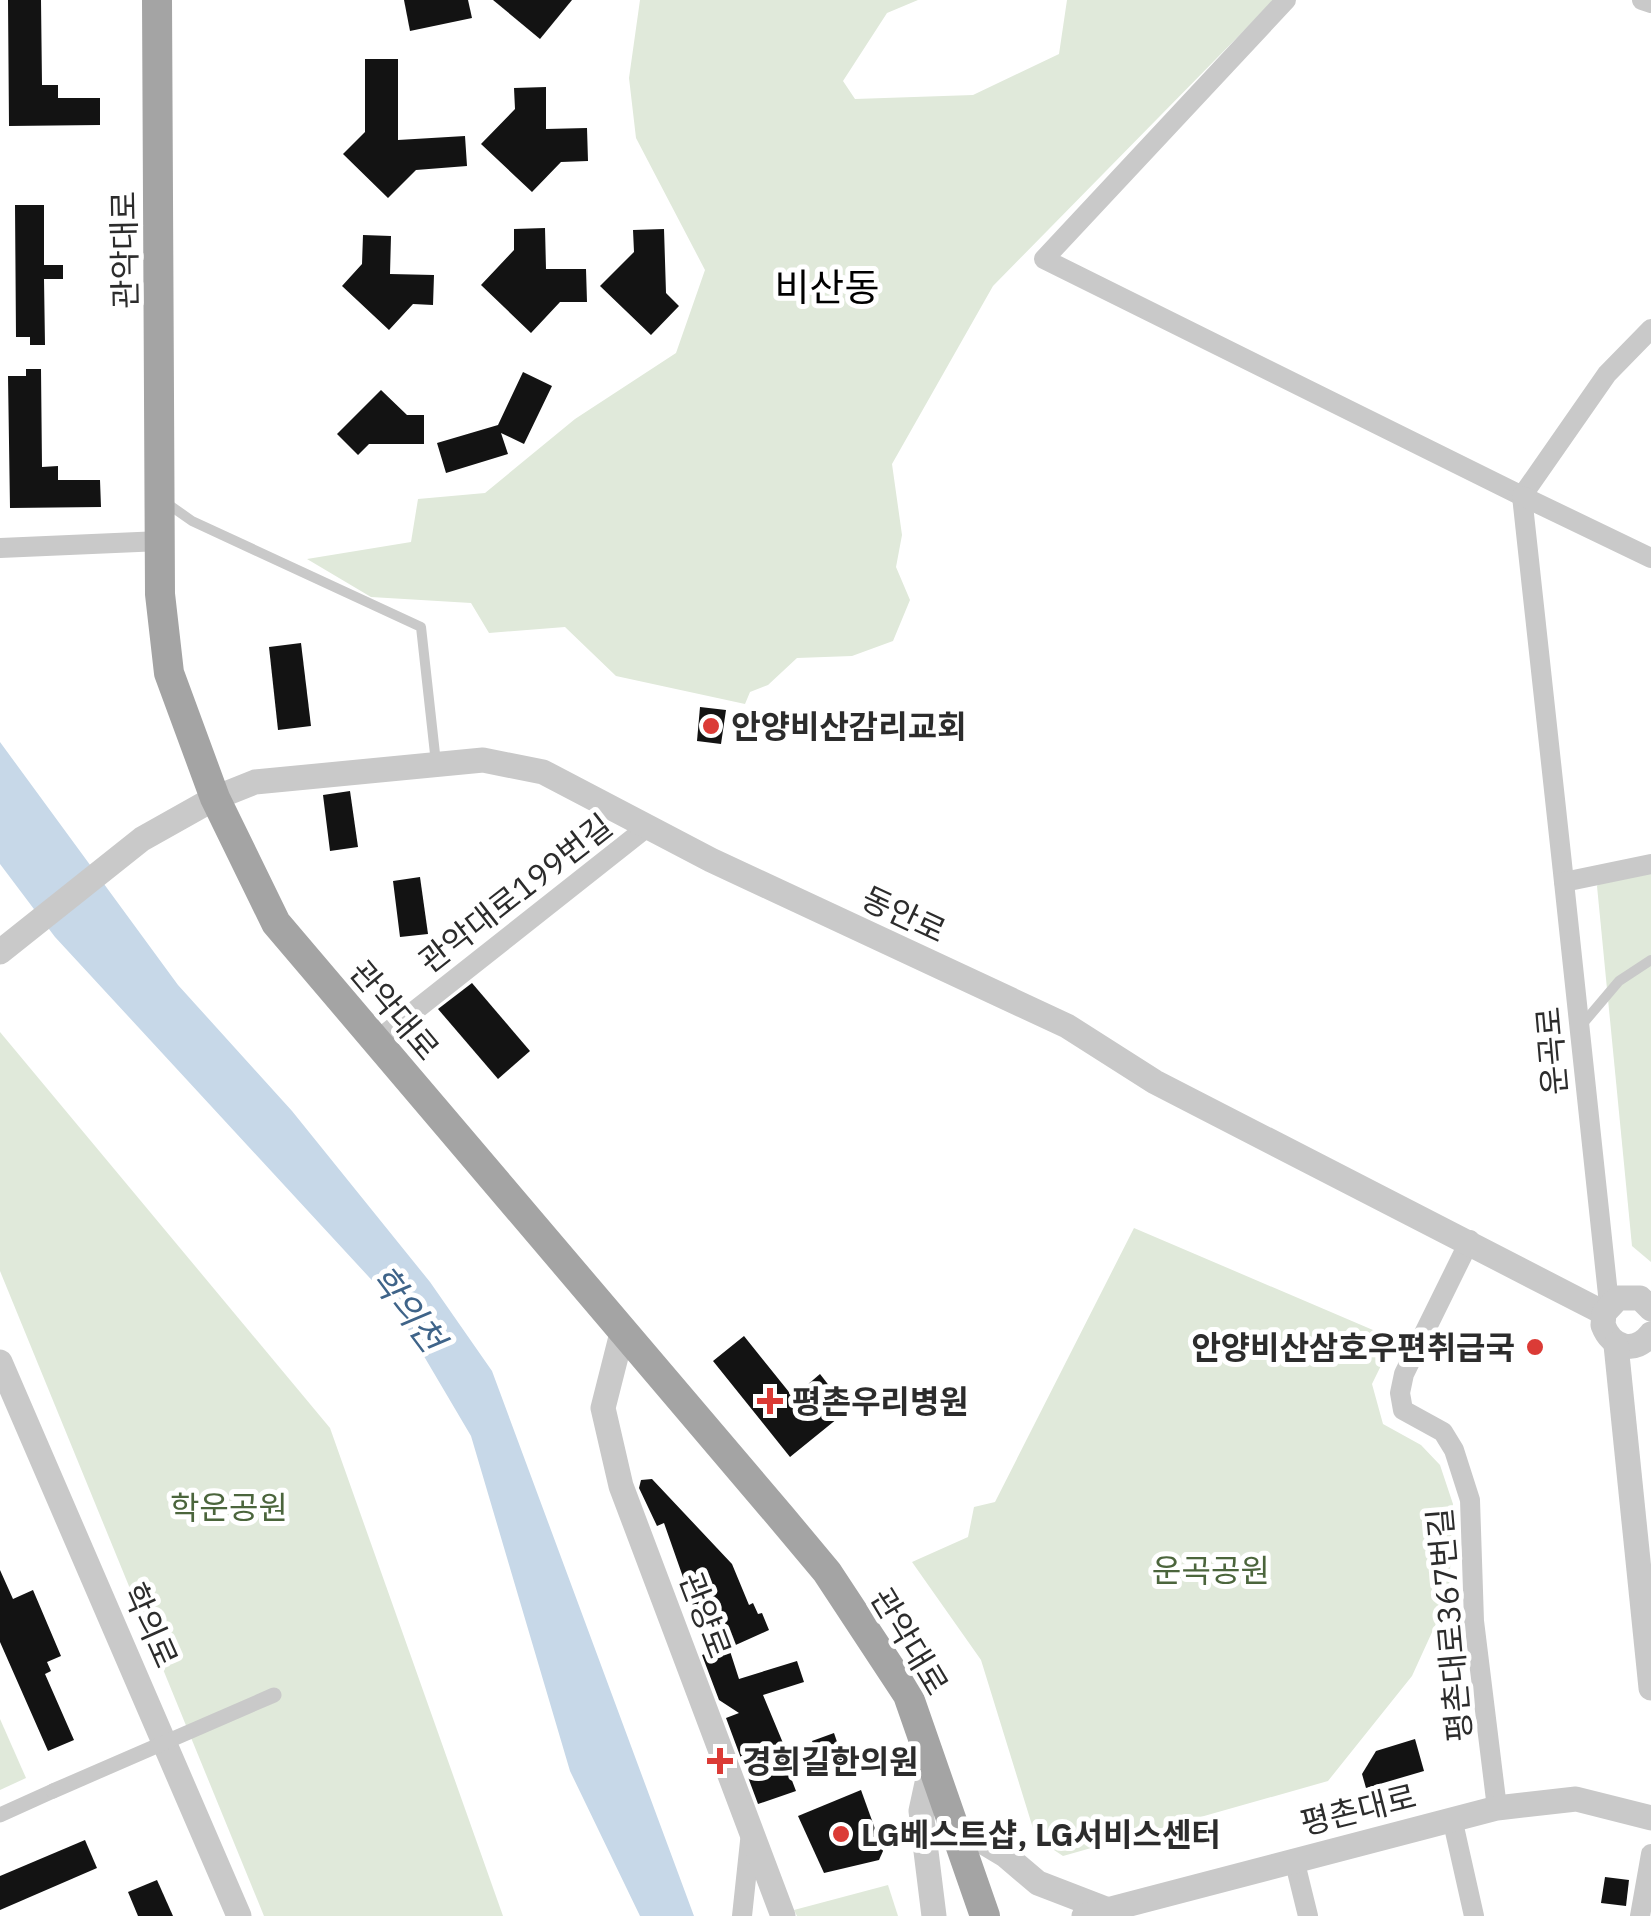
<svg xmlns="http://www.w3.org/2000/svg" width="1651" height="1916" viewBox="0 0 1651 1916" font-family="'IBM Plex Sans','Noto Sans KR',sans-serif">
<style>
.green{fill:#e0e9da}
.water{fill:#c7d8e8}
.building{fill:#131313}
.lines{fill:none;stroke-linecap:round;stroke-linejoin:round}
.service{stroke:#c9c9c9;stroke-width:10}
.pedestrian{stroke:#c9c9c9;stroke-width:15}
.minor{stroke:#c9c9c9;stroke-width:20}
.tertiary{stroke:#c9c9c9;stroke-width:25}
.primary{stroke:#a4a4a4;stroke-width:30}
.pedestrian-bridge{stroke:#c9c9c9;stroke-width:15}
.poi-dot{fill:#db3b36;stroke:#fff;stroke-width:4}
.labels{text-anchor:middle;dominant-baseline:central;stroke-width:10;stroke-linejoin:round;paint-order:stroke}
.street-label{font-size:32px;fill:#2c2c2c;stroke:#fff}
.poi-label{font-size:32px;font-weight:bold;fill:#2c2c2c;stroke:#fff;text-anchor:start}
.park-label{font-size:32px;fill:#4b653c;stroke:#fff}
.water-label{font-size:35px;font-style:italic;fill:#3f6489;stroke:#fff}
.quarter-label{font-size:38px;fill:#000;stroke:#fff}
</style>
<rect width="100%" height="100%" fill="#fff"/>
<g class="green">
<polygon points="640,0 918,0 887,13 843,81 855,99 973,95 1059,54 1067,0 1274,0 993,286 892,464 902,535 896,567 910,600 893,641 852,656 797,658 768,685 750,692 745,704 616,676 565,627 489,633 471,603 371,597 307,559 411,542 418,499 485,493 575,419 676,353 705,270 636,138 629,78"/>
<polygon points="1651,871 1651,1262 1632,1246 1597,886 1604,876"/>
<polygon points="0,1032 330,1428 503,1916 264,1916 0,1271"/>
<polygon points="1134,1228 1394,1339 1372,1384 1383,1424 1421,1445 1440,1465 1453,1504 1449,1595 1412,1676 1328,1781 1063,1856 1036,1838 981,1660 912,1562 968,1537 974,1507 995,1502"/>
<polygon points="0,1719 26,1778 0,1790"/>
<polygon points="888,1885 898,1916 797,1916 794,1910"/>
</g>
<polygon class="water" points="0,742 178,985 292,1111 430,1282 492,1371 694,1916 640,1916 570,1771 471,1436 392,1302 55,937 0,864"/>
<g class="building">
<polygon points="8,0 41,0 42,85 58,85 58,98 100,98 100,125 9,126"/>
<polygon points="404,0 468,0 472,18 410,31"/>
<polygon points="493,0 572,0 540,39"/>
<polygon points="365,59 398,59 398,140 465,136 467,166 416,170 388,198 343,154 365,132"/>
<polygon points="546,87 546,129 587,128 588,161 561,162 532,192 481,144 515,109 514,88"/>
<polygon points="15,205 44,205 44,265 63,265 63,279 44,279 45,345 30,345 30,337 16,337"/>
<polygon points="545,228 546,269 586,269 587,302 560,302 531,333 481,285 514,250 514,229"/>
<polygon points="664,229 666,293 679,306 651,335 600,286 634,252 633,230"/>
<polygon points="363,235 391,236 390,274 434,275 433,305 413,304 389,330 342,286 362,264"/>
<polygon points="26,369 41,369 42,467 58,466 58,480 100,480 101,507 10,508 8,376 26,376"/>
<polygon points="523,372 552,386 524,444 501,433 508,454 446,473 437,443 498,425"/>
<polygon points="381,390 407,415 424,415 424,444 369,444 358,455 337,434"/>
<polygon points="301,643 311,726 278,730 269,647"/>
<polygon points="700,707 726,710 721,744 697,741"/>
<polygon points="350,791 358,847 330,851 323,795"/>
<polygon points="420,877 428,934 400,937 393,881"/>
<polygon points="472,983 530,1051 498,1079 438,1009"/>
<polygon points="744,1336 793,1397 820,1374 848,1410 790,1457 713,1361"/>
<polygon points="652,1479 732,1564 749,1605 753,1603 758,1614 762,1613 769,1630 729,1648 739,1679 797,1661 804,1682 763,1695 788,1755 783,1757 796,1791 758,1804 726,1718 739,1713 719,1700 702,1655 722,1648 707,1613 697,1617 664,1523 657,1526 639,1488 641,1480"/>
<polygon points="0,1570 13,1599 33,1590 61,1656 47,1662 51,1671 45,1674 74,1740 48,1751 0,1642"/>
<polygon points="834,1733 846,1768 825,1776 812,1741"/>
<polygon points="1415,1739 1424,1771 1366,1788 1362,1774 1376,1751"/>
<polygon points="861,1790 883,1851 879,1860 824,1873 798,1816"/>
<polygon points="85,1840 97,1868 0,1910 0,1876"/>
<polygon points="1605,1877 1629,1880 1626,1906 1601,1903"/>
<polygon points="157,1880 173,1916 138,1916 128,1892"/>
</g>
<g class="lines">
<g class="service">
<polyline points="165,502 192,521 421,627 436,763"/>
<polyline points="1580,1027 1619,981 1651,960"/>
</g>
<polyline class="pedestrian" points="0,1815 53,1791"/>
<g class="minor">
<polyline points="1286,0 1044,259 1522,496 1607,374 1651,329"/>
<polyline points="1642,0 1651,3"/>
<polyline points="1522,496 1564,882"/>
<polyline points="1522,496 1651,558"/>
<polyline points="0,548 161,541"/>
<polyline points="375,1042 646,828"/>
<polyline points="1470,1240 1404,1374 1400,1393 1403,1410 1443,1432 1454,1450 1470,1500 1474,1621 1497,1808"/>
<polyline points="1609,1304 1564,882 1651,864"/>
<polyline points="1452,1818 1474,1916"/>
<polyline points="1294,1859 1308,1916"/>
<polyline points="742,1916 751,1832"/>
<polyline points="1640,1916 1651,1854"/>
</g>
<g class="tertiary">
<polyline points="0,952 142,839 215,798 255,782 483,760 543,772 711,860 1067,1026 1155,1082 1604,1313"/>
<path d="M1651,1309L1640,1298H1618L1604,1313L1603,1325C1612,1349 1635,1354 1651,1334"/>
<polyline points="622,1333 603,1408 621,1486 783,1916"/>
<polyline points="1616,1345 1651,1688"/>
<polyline points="0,1362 239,1916"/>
<polyline points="932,1760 921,1811 934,1916"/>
<polyline points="955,1825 1005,1855 1038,1883 1108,1910"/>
<polyline points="1084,1916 1497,1808 1576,1799 1651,1818"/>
</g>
<polyline class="primary" points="157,0 160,594 169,673 215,798 276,923 781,1517 827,1572 908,1695 985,1916"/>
<polyline class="pedestrian-bridge" points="53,1791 274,1695"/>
</g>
<g class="poi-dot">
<circle cx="711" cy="726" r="10"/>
<circle cx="1535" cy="1347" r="10"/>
<path d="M765 1386h10v10h10v10h-10v10h-10v-10h-10v-10h10z"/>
<path d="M715 1746h10v10h10v10h-10v10h-10v-10h-10v-10h10z"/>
<circle cx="841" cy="1834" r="10"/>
</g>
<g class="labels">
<g class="street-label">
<text transform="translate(124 250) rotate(-91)">관악대로</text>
<text transform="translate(515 893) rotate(-38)">관악대로199번길</text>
<text transform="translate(904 914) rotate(25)">동안로</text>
<text transform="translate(395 1010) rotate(50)">관악대로</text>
<text transform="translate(1551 1051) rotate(-95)">운곡로</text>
<text transform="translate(706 1615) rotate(69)">관양로</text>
<text transform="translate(151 1625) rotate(66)">학의로</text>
<text transform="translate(1449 1625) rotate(-95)">평촌대로367번길</text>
<text transform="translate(910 1641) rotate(59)">관악대로</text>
<text transform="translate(1358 1809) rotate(-14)">평촌대로</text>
</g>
<g class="poi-label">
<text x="731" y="726">안양비산감리교회</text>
<text x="1515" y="1347" text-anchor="end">안양비산삼호우편취급국</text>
<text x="792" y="1401">평촌우리병원</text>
<text x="742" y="1761">경희길한의원</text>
<text x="861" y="1834">LG베스트샵, LG서비스센터</text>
</g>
<g class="park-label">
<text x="229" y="1507">학운공원</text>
<text x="1211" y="1570">운곡공원</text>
</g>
<g class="water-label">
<text transform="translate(408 1308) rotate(53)">학의천</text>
</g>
<g class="quarter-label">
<text x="827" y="286">비산동</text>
</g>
</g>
</svg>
